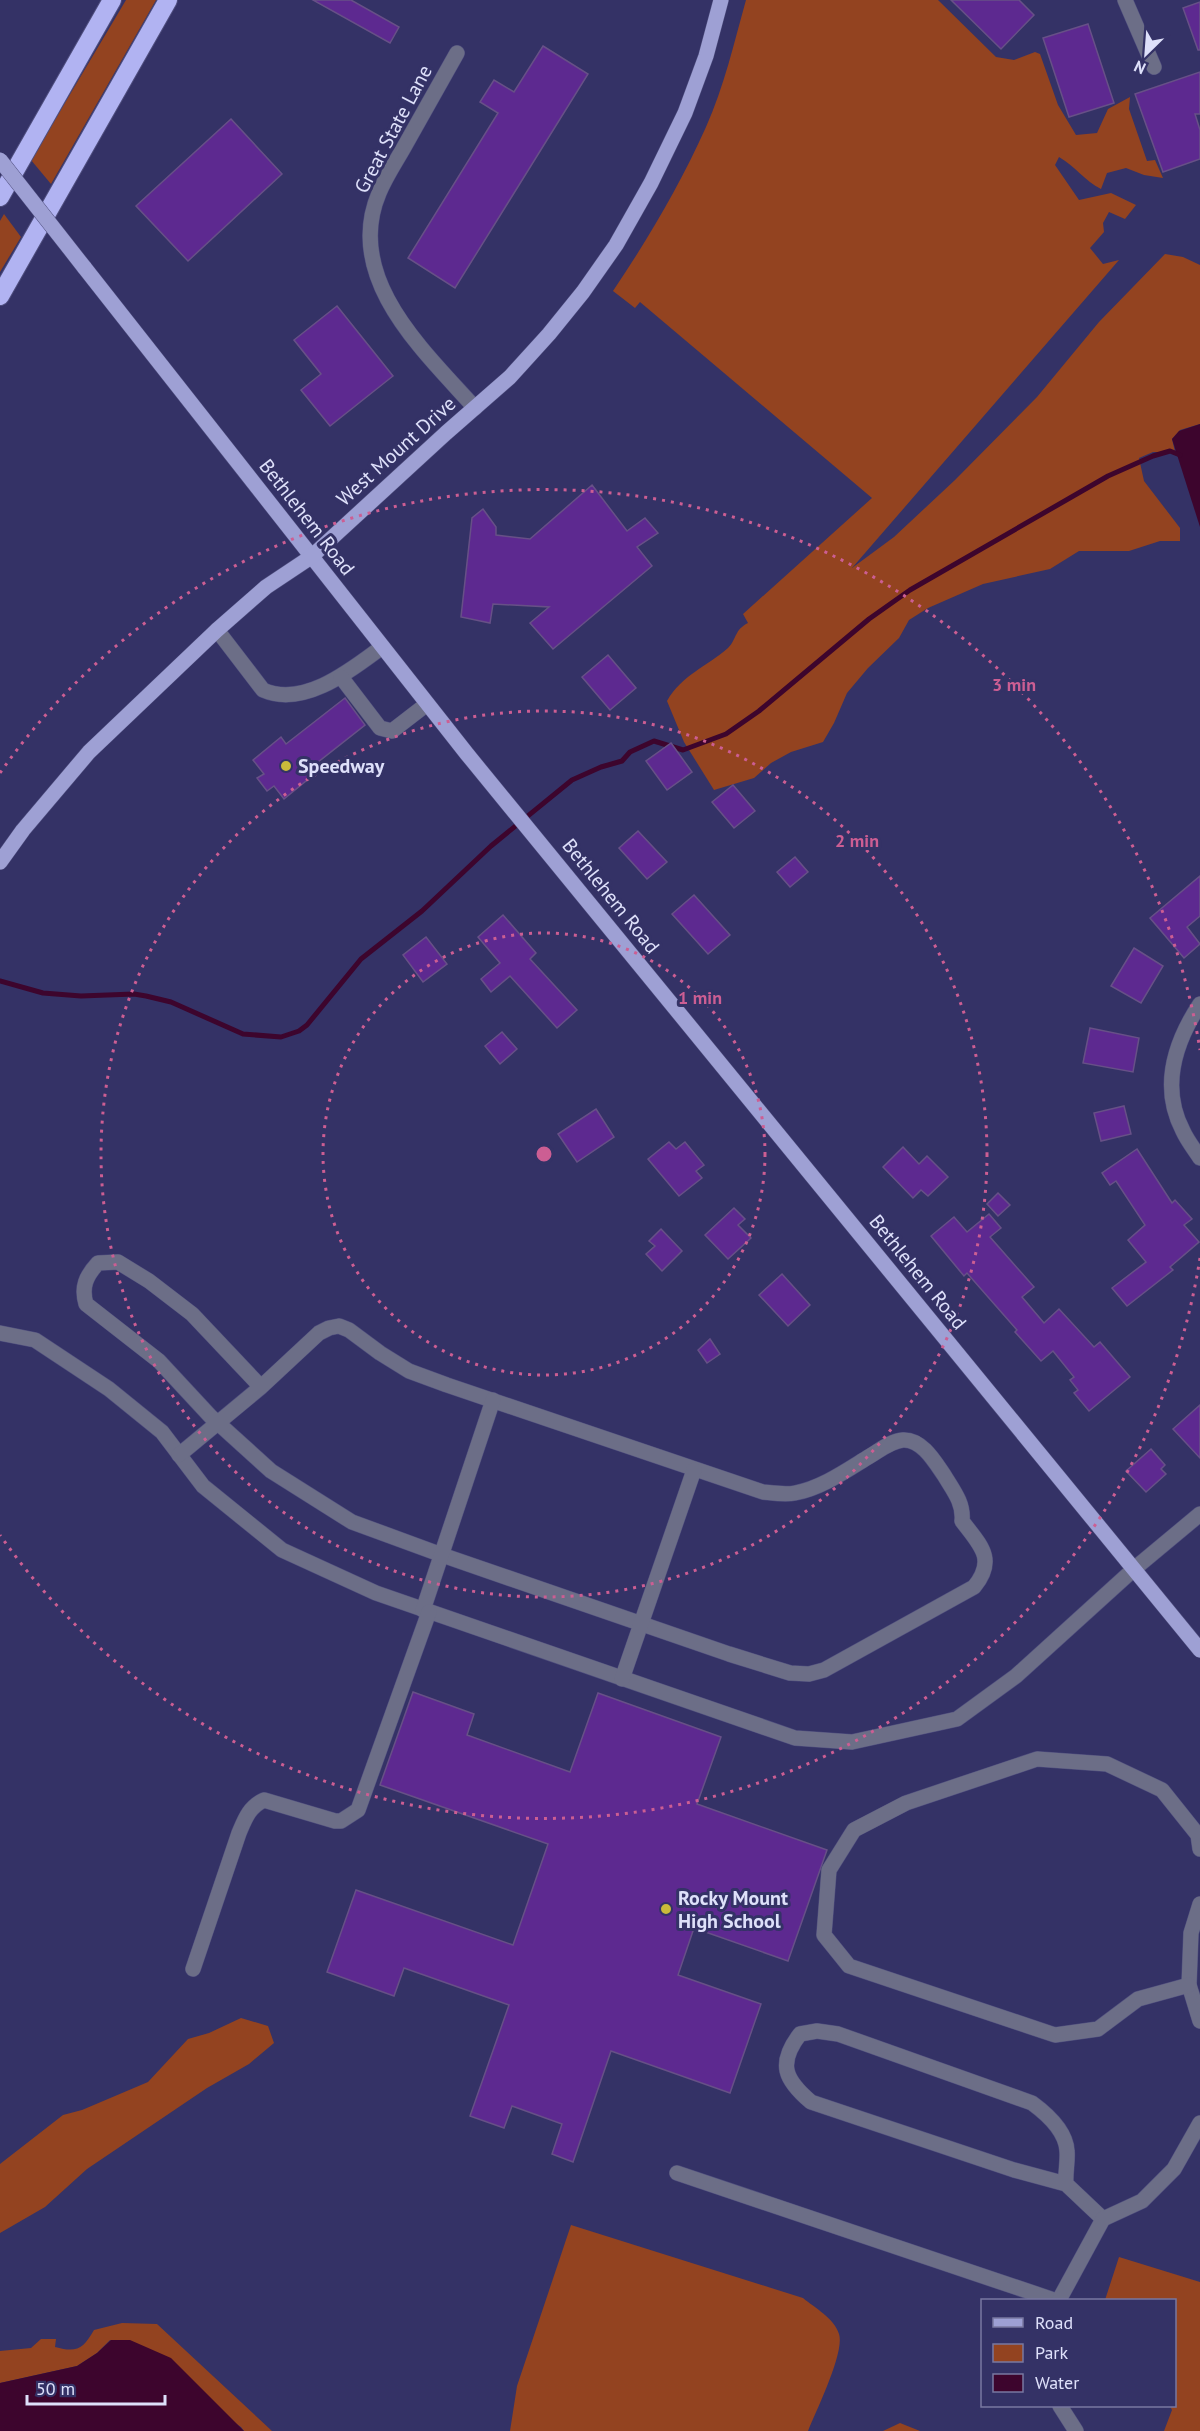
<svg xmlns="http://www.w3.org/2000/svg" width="1200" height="2431" viewBox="0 0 1200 2431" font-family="'PT Sans',sans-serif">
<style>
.green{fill:#934320}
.water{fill:#3d052d}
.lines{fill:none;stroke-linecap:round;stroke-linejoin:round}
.stream{stroke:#3d052d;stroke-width:5}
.building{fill:#5d2990;stroke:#675087;stroke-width:1.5}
.minor-casing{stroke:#4f4e7e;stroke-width:16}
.major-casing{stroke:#4f4e7e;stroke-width:16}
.highway-casing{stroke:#4f4e7e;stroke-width:20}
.minor{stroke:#6c6e87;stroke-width:15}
.major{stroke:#9ea0d4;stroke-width:15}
.highway{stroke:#b1b3f2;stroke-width:18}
.major-bridge-casing{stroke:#4f4e7e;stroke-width:16;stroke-linecap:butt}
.major-bridge{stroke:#9ea0d4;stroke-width:15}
.ring{fill:none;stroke:#cc5e93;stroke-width:3;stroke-dasharray:3 6}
.poi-dot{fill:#c9ba3a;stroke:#343266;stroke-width:2}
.labels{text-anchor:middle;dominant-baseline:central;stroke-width:6;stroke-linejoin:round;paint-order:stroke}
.street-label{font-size:20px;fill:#dee0fa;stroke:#343266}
.poi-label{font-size:20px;font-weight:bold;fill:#dee0fa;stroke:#343266;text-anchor:start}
.centre{fill:#cc5e93;stroke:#343266;stroke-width:3}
.ring-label{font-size:18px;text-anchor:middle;font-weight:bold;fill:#cc5e93;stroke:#343266;stroke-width:6;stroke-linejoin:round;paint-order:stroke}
</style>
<rect width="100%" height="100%" fill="#343266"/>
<g class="green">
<polygon points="126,0 156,0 51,184 31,160"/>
<path d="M746,0H938L996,57L1014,60L1035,52L1040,54L1058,105L1076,135L1097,133L1108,109L1130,97L1129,109L1147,161L1155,160L1163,178L1144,175L1126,168L1107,173L1101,189C1085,181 1075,166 1059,157L1055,165L1079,200L1111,193L1136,205L1125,219L1109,212L1103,223L1104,232L1090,248L1103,264L1119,260L852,568L894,537L955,480L1037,397L1099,322L1165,254L1183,257L1200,265V424L1180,430L1172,439L1175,452H1153L1139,458L1144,481L1180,528V541H1160L1129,551H1079L1050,569L983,584L928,608L909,620L899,638L868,668L847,693L834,723L823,742L791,752L771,763L754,778L714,790L684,742L667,701C682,675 706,667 728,648C737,639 734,630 748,623L743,614L872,498L640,302L635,308L613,291C648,239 680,185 706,127C724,87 734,43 746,0Z"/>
<polygon points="4,214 21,237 0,272 0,221"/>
<polygon points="241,2018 268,2026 274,2043 249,2064 207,2088 87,2169 45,2207 0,2233 0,2164 63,2115 82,2110 148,2082 188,2039 209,2033"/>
<path d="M571,2225L803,2298C815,2308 834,2318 839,2334C845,2352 816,2411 808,2431H510L517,2386Z"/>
<polygon points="1119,2257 1200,2282 1200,2431 1164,2431 1172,2410 1170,2406 1174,2406 1174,2300 1105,2300"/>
<path d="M122,2323L157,2324L272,2431H244L241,2427L110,2340L97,2353L77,2366L0,2383V2351L31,2348L41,2339H56L55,2347C77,2353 83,2349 94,2330Z"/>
<polygon points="900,2423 920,2431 883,2431"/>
</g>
<g class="water">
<polygon points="1200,424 1200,527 1172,439 1179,431"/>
<polygon points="111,2340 130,2340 171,2358 244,2431 0,2431 0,2383 77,2366 97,2353"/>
</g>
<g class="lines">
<polyline class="stream" points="0,981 43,993 81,996 134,994 146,996 171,1002 243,1034 281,1037 299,1031 307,1025 361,959 422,911 491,846 572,780 601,767 622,761 630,752 654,741 683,750 726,734 759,711 869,619 910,590 1108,476 1153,456 1170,451 1180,455"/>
</g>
<g class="building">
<polygon points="313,0 351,0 399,27 390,43"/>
<polygon points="951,0 1019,0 1034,15 1001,49"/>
<polygon points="1200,2 1200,50 1198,50 1183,8"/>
<polygon points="1088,24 1114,103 1069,117 1043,38"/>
<polygon points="543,46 588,74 455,288 408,258 498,113 480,102 494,80 514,92"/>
<polygon points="1200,72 1200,114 1195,114 1200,130 1200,159 1163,172 1135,94"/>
<polygon points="231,119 282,174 188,261 136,206"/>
<polygon points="337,306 393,376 330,426 301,390 321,374 294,340"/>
<polygon points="592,485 627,531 645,518 658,533 637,547 652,566 553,649 530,623 549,607 493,604 490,623 461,617 472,518 483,509 496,527 496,535 530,539"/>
<polygon points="608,655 636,688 610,710 582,677"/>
<polygon points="345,698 365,725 308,770 312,776 284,799 274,786 267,791 257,778 264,774 253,760 281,737 286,744"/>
<polygon points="671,743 692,772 667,790 646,761"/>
<polygon points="733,785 755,811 734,828 712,802"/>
<polygon points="638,831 667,862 647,879 619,848"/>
<polygon points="795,857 808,872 790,887 777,872"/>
<polygon points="1200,876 1200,916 1187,927 1200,944 1184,958 1150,918"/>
<polygon points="694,895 730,935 708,954 672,914"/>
<polygon points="503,915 536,953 530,959 577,1010 557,1028 510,976 491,992 481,979 500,963 478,937"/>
<polygon points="426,937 447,964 423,982 403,955"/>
<polygon points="1134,948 1163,966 1141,1003 1111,986"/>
<polygon points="1090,1028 1139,1038 1133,1072 1083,1063"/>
<polygon points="502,1032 517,1049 500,1064 485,1046"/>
<polygon points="1124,1106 1131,1134 1101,1141 1094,1113"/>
<polygon points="596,1109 614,1137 577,1162 558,1134"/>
<polygon points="669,1142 676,1149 685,1142 704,1165 696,1171 702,1178 679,1196 648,1159"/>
<polygon points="903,1147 919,1164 927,1156 948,1177 928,1196 921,1190 913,1198 883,1167"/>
<polygon points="1137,1149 1172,1203 1175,1200 1192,1219 1184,1225 1199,1242 1170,1267 1173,1270 1127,1306 1112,1288 1146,1262 1128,1240 1145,1225 1116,1181 1110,1185 1102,1173"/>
<polygon points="998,1193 1010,1205 998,1216 987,1204"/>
<polygon points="734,1208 745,1219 738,1225 751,1238 728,1259 705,1235"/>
<polygon points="989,1214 1001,1228 990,1237 1034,1287 1022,1297 1044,1323 1059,1309 1094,1347 1100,1342 1130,1377 1089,1411 1074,1393 1078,1390 1070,1380 1074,1377 1053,1351 1041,1361 1015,1332 1017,1330 967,1273 964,1276 931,1236 954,1217 967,1232"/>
<polygon points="661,1229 682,1251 662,1271 646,1254 655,1246 649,1241"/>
<polygon points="782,1274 810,1305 788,1326 759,1295"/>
<polygon points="710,1339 720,1354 707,1363 698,1350"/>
<polygon points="1200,1405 1200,1458 1173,1429"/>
<polygon points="1151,1449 1165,1465 1161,1469 1166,1474 1146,1492 1126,1471"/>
<polygon points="413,1692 474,1714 467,1735 570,1772 598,1693 721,1737 697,1804 827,1850 788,1961 694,1928 678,1975 761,2004 730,2093 611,2051 573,2162 552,2154 562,2124 512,2106 504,2128 470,2116 509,2005 404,1968 394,1996 327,1972 356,1890 513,1945 548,1844 380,1785"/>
</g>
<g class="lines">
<defs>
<g id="minor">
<polyline points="1125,0 1154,67"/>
<path d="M457,53C439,85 421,117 403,149C395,163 385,178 379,193C343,278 424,351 475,408"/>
<path d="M217,630L263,690C304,708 351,670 382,647"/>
<polyline points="341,677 380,728 392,731 427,704"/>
<path d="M1200,1004C1175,1042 1160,1087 1183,1131C1187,1140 1194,1149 1200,1158"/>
<polyline points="0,1333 35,1340 109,1389 162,1432 203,1486 282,1550 376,1593 795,1738 852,1742 957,1719 1016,1676 1134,1569 1200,1514"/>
<path d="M179,1455L261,1387L319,1333L329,1328L339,1326L349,1330L380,1353L409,1371L447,1385L763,1492C773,1493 785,1495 795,1493C822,1488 847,1470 870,1456C880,1450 891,1441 903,1440C922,1439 935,1462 944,1475C953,1490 964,1503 962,1521C980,1545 997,1559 974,1587L824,1670L809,1674L790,1673L729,1654L442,1555L352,1522L271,1471L218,1423L211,1417L159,1361L86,1304C81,1287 86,1276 98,1263L118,1262L149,1281L192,1314L261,1387"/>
<polyline points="423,1610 493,1400"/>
<polyline points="622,1679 694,1470"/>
<polyline points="1200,1904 1191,1933 1189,1985 1200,2021"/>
<path d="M193,1969L239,1833C245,1819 249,1807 264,1800L335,1821H341L358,1810L429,1612"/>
<polyline points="1189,1985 1138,1999 1098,2029 1055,2035 849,1966 824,1935 829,1870 854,1830 906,1803 1037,1759 1107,1764 1162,1790 1198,1835 1200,1849"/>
<polyline points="677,2173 1054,2300"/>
<path d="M1066,2184C1065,2173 1068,2162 1067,2151C1066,2131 1047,2114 1032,2103L838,2034L817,2031L800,2034C777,2064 785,2080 811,2102L1014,2170L1066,2184L1103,2219"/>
<polyline points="1059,2300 1103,2219 1142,2201 1174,2169 1200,2123"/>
<polyline points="1060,2406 1076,2431"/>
</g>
<g id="major">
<polyline points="84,267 467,754 1200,1650"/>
<polyline points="0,862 23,830 89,752 217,630 266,587 311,557 446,433 510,377 549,334 583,292 616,245 651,183 685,113 706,56 721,0"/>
</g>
<g id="highway">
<polyline points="0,197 112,0"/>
<polyline points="0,296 168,0"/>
</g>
</defs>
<use href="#minor" class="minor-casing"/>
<use href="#major" class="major-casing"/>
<use href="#highway" class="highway-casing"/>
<use href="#minor" class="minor"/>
<use href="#major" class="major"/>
<use href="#highway" class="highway"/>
<defs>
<polyline id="major-bridge" points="0,160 84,267"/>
</defs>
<use href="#major-bridge" class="major-bridge-casing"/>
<use href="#major-bridge" class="major-bridge"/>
</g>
<g class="ring">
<circle cx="544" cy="1154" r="221"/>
<circle cx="544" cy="1154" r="443"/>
<path d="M1200 1258A664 664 0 0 1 0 1535M0 773A664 664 0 0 1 1200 1050"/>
</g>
<g class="poi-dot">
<circle cx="286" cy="766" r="6"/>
<circle cx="666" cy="1909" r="6"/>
</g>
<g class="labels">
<g class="street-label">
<text transform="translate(393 129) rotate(-62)">Great State Lane</text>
<text transform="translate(396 451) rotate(-42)">West Mount Drive</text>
<text transform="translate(307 517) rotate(52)">Bethlehem Road</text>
<text transform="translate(611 896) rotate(51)">Bethlehem Road</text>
<text transform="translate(918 1272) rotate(51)">Bethlehem Road</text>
</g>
<g class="poi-label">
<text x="298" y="766">Speedway</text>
<text x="678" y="1898">Rocky Mount<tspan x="678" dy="23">High School</tspan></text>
</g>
</g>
<circle cx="544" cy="1154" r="9" class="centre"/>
<g class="ring-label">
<text x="1014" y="691">3 min</text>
<text x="857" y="847">2 min</text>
<text x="700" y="1004">1 min</text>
</g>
<rect x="981" y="2299" width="195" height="108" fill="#343266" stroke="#7878a1" stroke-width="1.5"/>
<rect x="993" y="2318" width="30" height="9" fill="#9ea0d4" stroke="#7878a1" stroke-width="1.5"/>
<text x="1035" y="2329" font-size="18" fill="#dee0fa">Road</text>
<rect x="993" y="2344" width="30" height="18" fill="#934320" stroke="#7878a1" stroke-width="1.5"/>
<text x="1035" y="2359" font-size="18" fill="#dee0fa">Park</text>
<rect x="993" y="2374" width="30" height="18" fill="#3d052d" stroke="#7878a1" stroke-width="1.5"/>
<text x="1035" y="2389" font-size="18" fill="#dee0fa">Water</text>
<g transform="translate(1146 54) rotate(205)" stroke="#343266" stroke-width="4.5" paint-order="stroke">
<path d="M0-4.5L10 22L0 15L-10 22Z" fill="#dee0fa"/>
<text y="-9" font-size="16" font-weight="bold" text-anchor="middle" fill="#dee0fa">N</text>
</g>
<path d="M27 2395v9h138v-9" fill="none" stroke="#dee0fa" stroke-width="3"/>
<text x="36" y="2395" font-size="18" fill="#dee0fa" stroke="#343266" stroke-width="4.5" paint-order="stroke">50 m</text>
</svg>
